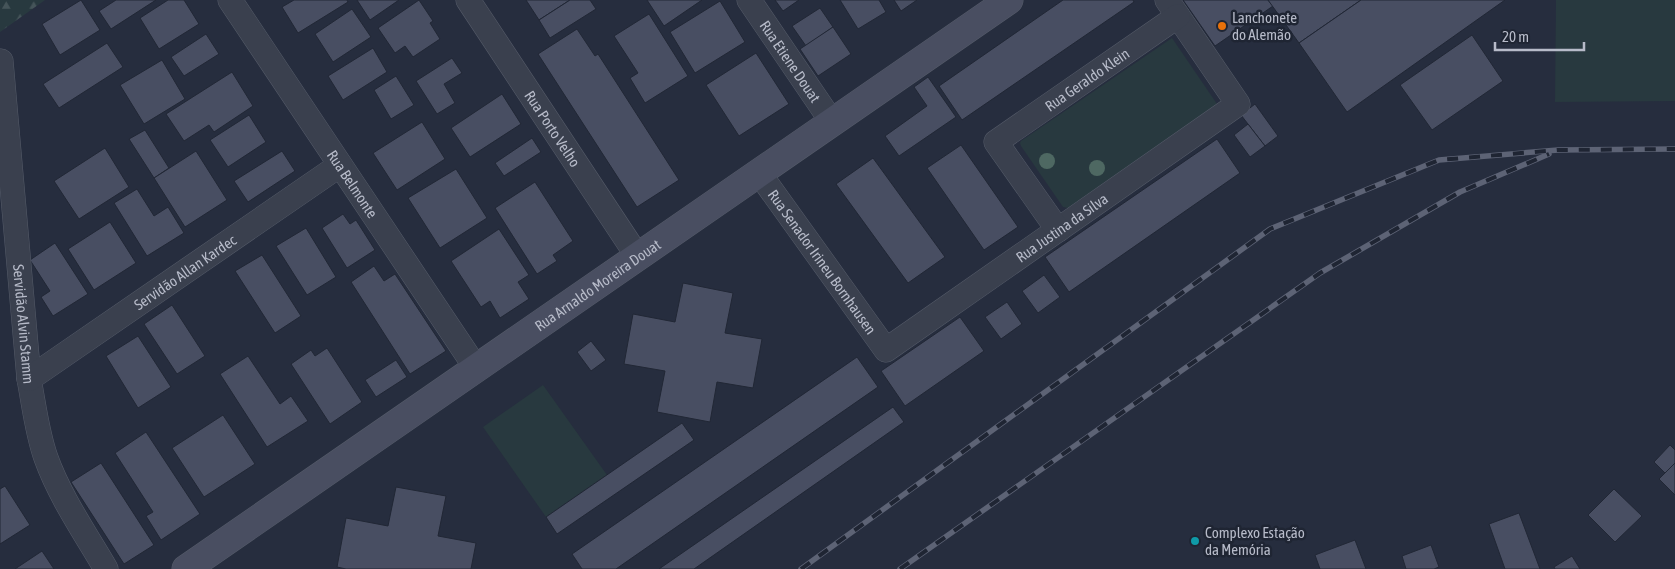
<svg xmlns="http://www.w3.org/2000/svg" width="1675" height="569" viewBox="0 0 1675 569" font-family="'Asap Condensed',sans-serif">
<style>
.grass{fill:#28393f}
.forest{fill:url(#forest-firs)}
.building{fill:#484e62;stroke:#212735}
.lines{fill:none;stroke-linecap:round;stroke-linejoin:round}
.street-casing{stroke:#555b69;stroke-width:25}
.secondary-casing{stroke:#555b69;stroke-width:29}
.street{stroke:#3a404e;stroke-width:24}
.secondary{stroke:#494e61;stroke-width:28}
.rail-casing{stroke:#5d6375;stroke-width:5.5}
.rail{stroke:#1f2533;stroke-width:4;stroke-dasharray:11;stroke-linecap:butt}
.tree{fill:#4e6862}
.food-dot{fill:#e8710a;stroke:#1f2533;stroke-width:2}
.culture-dot{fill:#0f9aa8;stroke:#1f2533;stroke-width:2}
.labels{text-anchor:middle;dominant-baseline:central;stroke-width:5;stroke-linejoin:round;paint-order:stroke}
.poi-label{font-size:15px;fill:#b7bbc9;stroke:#1f2533;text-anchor:start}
.street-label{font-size:15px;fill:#b7bbc9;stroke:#1f2533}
</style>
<defs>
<pattern id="forest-firs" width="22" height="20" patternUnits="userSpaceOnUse" patternTransform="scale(1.25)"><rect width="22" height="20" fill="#28393f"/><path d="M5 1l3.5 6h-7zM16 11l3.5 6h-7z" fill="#455459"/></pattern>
</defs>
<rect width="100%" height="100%" fill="#262d3e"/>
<g class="grass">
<polygon points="1556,0 1675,0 1675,101 1555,102"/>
<polygon points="1172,38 1217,104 1068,208 1063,207 1021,146 1020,143 1021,141"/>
<polygon points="543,385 607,475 546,517 483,427"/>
</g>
<polygon class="forest" points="0,0 45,0 0,32"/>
<g class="building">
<polygon points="81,0 100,30 60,55 42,24"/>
<polygon points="116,0 156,0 111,29 99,11"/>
<polygon points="168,0 184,0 199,24 159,49 140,18"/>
<polygon points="294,0 347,0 348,2 298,33 282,7"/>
<polygon points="357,0 399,0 370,20"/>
<polygon points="419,0 433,21 430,23 440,39 413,57 405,46 395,53 378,28"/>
<polygon points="526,0 570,0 539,20"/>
<polygon points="570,0 590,0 596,9 550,38 539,20"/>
<polygon points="647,0 702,0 664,26"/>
<polygon points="775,0 799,0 783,11"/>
<polygon points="840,0 879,0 886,12 858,29"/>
<polygon points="894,0 917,0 901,11"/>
<polygon points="1063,0 1133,0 1134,2 962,120 939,86"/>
<polygon points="1183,0 1268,0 1273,6 1215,46"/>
<polygon points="1268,0 1361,0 1299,43"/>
<polygon points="1361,0 1505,0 1347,112 1299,43"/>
<polygon points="720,1 745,42 695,73 670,32"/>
<polygon points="820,8 833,27 806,46 792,26"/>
<polygon points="352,9 371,37 333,62 315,34"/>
<polygon points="649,14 688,76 645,103 630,78 638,73 614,36"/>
<polygon points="833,27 851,54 818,76 800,49"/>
<polygon points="577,29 595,56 598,54 679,180 637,207 538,54"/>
<polygon points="206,34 219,54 184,76 171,57"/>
<polygon points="1472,35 1503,81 1432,130 1400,85"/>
<polygon points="107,43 123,67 59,108 43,84"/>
<polygon points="373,48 387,72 343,100 328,76"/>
<polygon points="756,53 789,104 739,136 706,85"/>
<polygon points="452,58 462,73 444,84 455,103 437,114 416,81"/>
<polygon points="162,60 185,99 144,124 120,85"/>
<polygon points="232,72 253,106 214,132 209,125 184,141 166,114"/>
<polygon points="396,76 414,105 391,119 374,90"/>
<polygon points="928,77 956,117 899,156 885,136 927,106 914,87"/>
<polygon points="502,94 521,124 470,157 451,128"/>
<polygon points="1255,104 1278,136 1265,146 1241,115"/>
<polygon points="249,115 266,142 228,167 210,140"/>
<polygon points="422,122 445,159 397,190 373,153"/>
<polygon points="1248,124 1265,146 1250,157 1234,135"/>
<polygon points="145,130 169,168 154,178 129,139"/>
<polygon points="532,138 541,152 504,176 495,163"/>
<polygon points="1217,139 1240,173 1069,292 1045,257"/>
<polygon points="961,145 1018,227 984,250 927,168"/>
<polygon points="105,148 129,187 79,219 54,181"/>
<polygon points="196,151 227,200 185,227 154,178"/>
<polygon points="282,151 295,171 248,202 234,181"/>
<polygon points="873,158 945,257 908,283 836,184"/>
<polygon points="456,169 487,218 440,248 408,198"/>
<polygon points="535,182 573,241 553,255 557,261 537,274 495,208"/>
<polygon points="137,189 154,216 168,207 184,233 147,256 114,203"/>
<polygon points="343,214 350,224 356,220 375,250 347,268 322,228"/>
<polygon points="110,222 136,263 94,290 68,249"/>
<polygon points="306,228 336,277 307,295 276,246"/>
<polygon points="499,229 529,275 518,282 529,299 500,318 490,301 481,307 451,261"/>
<polygon points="55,243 88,294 53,316 41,297 50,291 30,260"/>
<polygon points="262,255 301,316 275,333 235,271"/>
<polygon points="374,266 384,281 395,274 446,351 410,374 351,282"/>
<polygon points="1044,275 1060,297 1038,313 1022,291"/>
<polygon points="683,283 733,293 725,333 762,339 753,388 717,382 710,422 657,412 665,371 624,364 633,314 675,322"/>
<polygon points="1007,302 1022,324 1001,339 985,317"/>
<polygon points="172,305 205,356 177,374 144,324"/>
<polygon points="960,317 984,351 905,406 881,371"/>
<polygon points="138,336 171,387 138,408 106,356"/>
<polygon points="591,341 606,360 591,371 577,352"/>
<polygon points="327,348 362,402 330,424 291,364 311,350 315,356"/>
<polygon points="248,356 280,404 291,396 308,421 267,447 220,374"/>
<polygon points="857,357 878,387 616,569 582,569 572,554"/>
<polygon points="396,360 407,377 376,397 365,380"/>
<polygon points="893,407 904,422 694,569 659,569"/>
<polygon points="223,415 255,464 204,497 172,448"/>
<polygon points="682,423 694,440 557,534 546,517"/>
<polygon points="146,432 200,514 161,540 146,516 153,512 115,453"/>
<polygon points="1670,445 1675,450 1675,463 1665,473 1654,462"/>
<polygon points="101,463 154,545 124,564 71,482"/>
<polygon points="1675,463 1675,495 1659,479"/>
<polygon points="5,486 30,525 0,544 0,489"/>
<polygon points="396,487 446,496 438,536 476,543 471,569 346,569 337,567 346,518 388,526"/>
<polygon points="1614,489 1642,516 1615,542 1588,515"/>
<polygon points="1519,513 1540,569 1505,569 1489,524"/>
<polygon points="1355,540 1366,569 1320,569 1315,555"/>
<polygon points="1431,545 1439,567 1434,569 1406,569 1402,556"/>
<polygon points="42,551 54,569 15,569"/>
<polygon points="1572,556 1580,569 1555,569 1554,567"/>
</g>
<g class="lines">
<defs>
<g id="street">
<path id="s1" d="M230,0L476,368"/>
<path id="s2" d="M468,0L638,257"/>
<path id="s3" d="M749,0L832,122"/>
<path id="s4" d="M1,61L29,379C34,405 37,433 46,458C60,497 85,533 106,569"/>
<path id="s5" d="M759,173L886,350L1238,104L1167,0"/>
<path id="s6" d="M1058,230L996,142L1178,16"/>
<path id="s7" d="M29,379L340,165"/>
</g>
<g id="secondary">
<path id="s8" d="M186,569L1009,0"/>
</g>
</defs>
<use href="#street" class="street-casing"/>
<use href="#secondary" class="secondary-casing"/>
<use href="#street" class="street"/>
<use href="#secondary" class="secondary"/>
<defs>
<g id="rail">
<polyline points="801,569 1270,229 1439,160 1558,150 1675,149"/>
<polyline points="900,569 1320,273 1460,192 1549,154"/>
</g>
</defs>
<use href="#rail" class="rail-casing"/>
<use href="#rail" class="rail"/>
</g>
<g class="tree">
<circle cx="1047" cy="161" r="8"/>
<circle cx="1097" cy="168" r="8"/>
</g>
<circle class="food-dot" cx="1222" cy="26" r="5"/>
<circle class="culture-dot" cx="1195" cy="541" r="5"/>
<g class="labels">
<g class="poi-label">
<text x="1232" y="17">Lanchonete<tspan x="1232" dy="17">do Alemão</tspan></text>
<text x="1205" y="532">Complexo Estação<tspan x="1205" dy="17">da Memória</tspan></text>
</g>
<g class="street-label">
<text stroke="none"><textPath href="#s3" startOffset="74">Rua Etiene Douat</textPath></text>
<text stroke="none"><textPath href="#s6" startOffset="218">Rua Geraldo Klein</textPath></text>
<text stroke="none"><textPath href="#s2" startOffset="154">Rua Porto Velho</textPath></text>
<text stroke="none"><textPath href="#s1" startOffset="221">Rua Belmonte</textPath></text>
<text stroke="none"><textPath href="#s5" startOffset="432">Rua Justina da Silva</textPath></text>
<text stroke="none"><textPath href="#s5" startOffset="109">Rua Senador Irineu Bornhausen</textPath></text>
<text stroke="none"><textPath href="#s7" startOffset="189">Servidão Allan Kardec</textPath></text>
<text stroke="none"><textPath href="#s8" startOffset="500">Rua Arnaldo Moreira Douat</textPath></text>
<text stroke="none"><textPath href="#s4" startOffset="264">Servidão Alvin Stamm</textPath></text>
</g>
</g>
<path d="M1495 42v8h89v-8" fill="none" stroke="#b7bbc9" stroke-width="2.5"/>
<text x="1502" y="42" font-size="15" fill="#b7bbc9" stroke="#1f2533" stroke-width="4" paint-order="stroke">20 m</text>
</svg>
